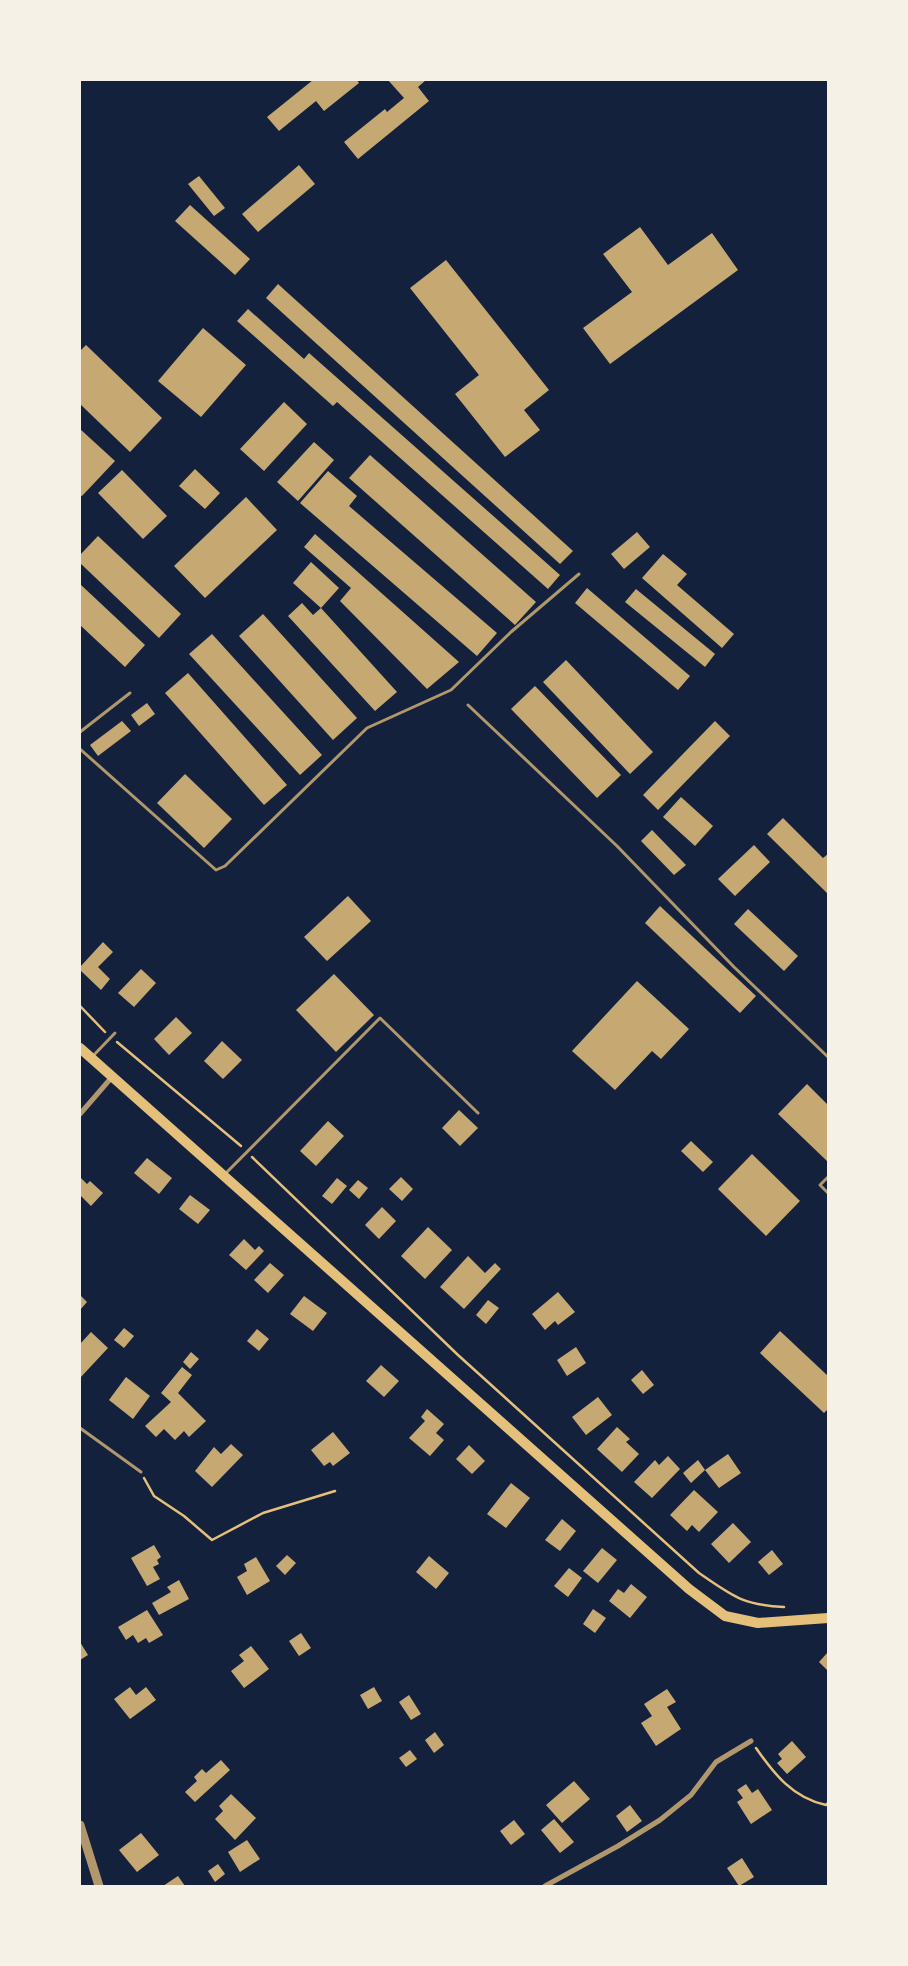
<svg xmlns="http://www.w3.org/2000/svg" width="908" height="1966" viewBox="0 0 908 1966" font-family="'Open Sans',sans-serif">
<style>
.building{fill:#c6a872}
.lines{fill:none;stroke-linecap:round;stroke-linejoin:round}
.path{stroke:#e5c07b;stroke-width:2.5}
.service{stroke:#b1986c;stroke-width:3}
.minor{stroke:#b1986c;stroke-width:5}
.tertiary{stroke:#b1986c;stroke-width:9}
.secondary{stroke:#e5c07b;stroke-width:10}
</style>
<rect width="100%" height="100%" fill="#14213d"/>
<g class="building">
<polygon points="313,80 357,80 359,83 324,111 316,101 279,131 267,117"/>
<polygon points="388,80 426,80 418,87 429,101 358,159 344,142 385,109 387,112 404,98"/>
<polygon points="299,165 315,184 258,232 242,214"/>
<polygon points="199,176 225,208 214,216 188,184"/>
<polygon points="190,205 250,259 235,275 175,221"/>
<polygon points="640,227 668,265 712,233 738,270 610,364 583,328 632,292 603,254"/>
<polygon points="446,260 549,390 524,410 540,430 505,457 455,394 479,375 410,288"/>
<polygon points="278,284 573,551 560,564 266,298"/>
<polygon points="248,309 304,359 309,353 560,575 548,589 337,402 333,406 237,321"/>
<polygon points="203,328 246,365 201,417 158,381"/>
<polygon points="86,345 162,418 130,452 80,404 80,351"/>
<polygon points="284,402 307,424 264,471 240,449"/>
<polygon points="80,429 115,461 82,496 80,495"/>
<polygon points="314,442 334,460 298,501 277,482"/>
<polygon points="370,455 536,602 515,625 349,478"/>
<polygon points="195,469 220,493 205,509 179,486"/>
<polygon points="122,470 167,516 143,539 98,493"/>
<polygon points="328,471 357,496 349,506 497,633 477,656 300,503"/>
<polygon points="246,497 277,530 205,598 174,566"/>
<polygon points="637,532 650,547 624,569 611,554"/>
<polygon points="315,534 459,662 427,689 340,601 351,588 304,547"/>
<polygon points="98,536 181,614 159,638 80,563 80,555"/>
<polygon points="663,554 687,574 677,585 734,634 722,648 642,578"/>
<polygon points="311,562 339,588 321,608 293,583"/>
<polygon points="80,584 145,645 125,667 80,625"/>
<polygon points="587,588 690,676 678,690 575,603"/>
<polygon points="636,589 715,654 705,667 625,602"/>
<polygon points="302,603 313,615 321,608 397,692 375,711 288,616"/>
<polygon points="263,614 357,718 333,740 239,636"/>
<polygon points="212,634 322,755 300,775 189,654"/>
<polygon points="566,660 653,752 630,774 543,682"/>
<polygon points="188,673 287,785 264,805 165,693"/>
<polygon points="535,686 621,775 597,798 511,709"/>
<polygon points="147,703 155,714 139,726 131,715"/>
<polygon points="122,721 131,731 98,756 90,745"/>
<polygon points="715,721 730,736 658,810 643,795"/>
<polygon points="185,774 232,819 204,848 157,803"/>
<polygon points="681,797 713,826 695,846 663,817"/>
<polygon points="783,818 823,858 828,854 828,894 767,834"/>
<polygon points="652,830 686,865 674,875 641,841"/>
<polygon points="754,845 770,862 735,896 718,879"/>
<polygon points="348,896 371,921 327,961 304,937"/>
<polygon points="660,906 756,996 740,1013 645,923"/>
<polygon points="748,909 798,956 784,971 734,924"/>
<polygon points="103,942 113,952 98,967 110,979 101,990 80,970 80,967"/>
<polygon points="141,969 156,983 134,1007 118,993"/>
<polygon points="334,974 374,1015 336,1052 296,1010"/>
<polygon points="637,981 689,1029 661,1059 652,1051 615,1090 572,1051"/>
<polygon points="176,1017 192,1033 169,1055 154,1039"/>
<polygon points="222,1041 242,1060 223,1079 204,1061"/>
<polygon points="807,1084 828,1105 828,1162 778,1114"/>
<polygon points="459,1110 478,1128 460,1146 442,1128"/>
<polygon points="328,1121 344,1136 316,1166 300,1151"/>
<polygon points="691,1141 713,1162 703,1172 681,1151"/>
<polygon points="752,1154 800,1201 766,1236 718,1189"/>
<polygon points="147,1158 172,1178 159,1194 134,1173"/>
<polygon points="80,1177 87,1184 90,1181 103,1193 91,1206 80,1195"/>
<polygon points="401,1177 413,1189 402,1201 389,1189"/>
<polygon points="337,1178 347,1186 332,1204 322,1196"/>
<polygon points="358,1180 368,1188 359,1199 349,1190"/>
<polygon points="190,1195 210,1210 198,1224 179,1209"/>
<polygon points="382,1207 396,1221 379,1239 365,1225"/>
<polygon points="428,1227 452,1250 425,1279 401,1256"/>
<polygon points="244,1239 255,1250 259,1246 264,1251 246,1270 229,1255"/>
<polygon points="468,1256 485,1273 495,1263 501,1269 464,1309 440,1287"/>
<polygon points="270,1263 284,1275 268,1293 254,1280"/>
<polygon points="558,1292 575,1312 558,1325 555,1321 545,1330 532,1314"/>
<polygon points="80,1295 87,1302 80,1310"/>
<polygon points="304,1296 327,1313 313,1331 290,1314"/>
<polygon points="488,1300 499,1308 486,1324 476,1315"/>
<polygon points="124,1328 134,1336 124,1348 114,1340"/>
<polygon points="257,1329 269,1339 259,1351 247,1341"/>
<polygon points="780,1331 828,1376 828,1409 824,1413 760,1353"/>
<polygon points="91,1332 108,1348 80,1378 80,1344"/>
<polygon points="576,1347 586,1363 567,1376 557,1360"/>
<polygon points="191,1352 199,1359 190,1369 183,1362"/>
<polygon points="381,1365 399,1381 384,1397 366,1381"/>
<polygon points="182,1367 192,1375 178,1393 206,1421 189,1437 184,1431 175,1440 164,1429 156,1437 145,1426 171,1402 161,1393"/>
<polygon points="642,1370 654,1385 643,1394 631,1380"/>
<polygon points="126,1377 150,1396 133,1419 109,1400"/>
<polygon points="598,1397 612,1415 586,1435 572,1417"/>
<polygon points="427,1409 444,1424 436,1433 444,1440 430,1456 409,1438 425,1421 421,1417"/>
<polygon points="617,1427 630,1439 626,1442 639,1454 622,1472 597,1449"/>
<polygon points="333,1432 350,1453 333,1466 330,1462 324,1466 311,1450"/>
<polygon points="231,1444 243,1455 212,1487 195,1471 214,1447 221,1454"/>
<polygon points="469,1445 485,1461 472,1474 456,1459"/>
<polygon points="728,1454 741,1473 719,1488 705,1470 691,1483 683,1473 698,1460 705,1470"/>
<polygon points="668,1456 680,1469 652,1498 634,1482 655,1460 659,1465"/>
<polygon points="511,1483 530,1498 506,1528 487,1514"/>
<polygon points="694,1490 718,1512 699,1532 692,1525 687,1531 670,1515"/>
<polygon points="562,1519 576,1531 560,1551 545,1540"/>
<polygon points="733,1523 751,1542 729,1563 711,1544"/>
<polygon points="154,1545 161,1557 157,1560 159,1564 153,1567 160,1579 147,1586 131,1558"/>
<polygon points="602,1548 617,1560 598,1583 583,1571"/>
<polygon points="772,1550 783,1564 769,1575 758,1562"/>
<polygon points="287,1555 296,1563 285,1575 276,1566"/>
<polygon points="429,1556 449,1573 436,1589 416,1572"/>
<polygon points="256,1557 270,1581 247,1595 237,1577 247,1571 244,1564"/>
<polygon points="569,1568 582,1578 568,1597 554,1586"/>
<polygon points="179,1580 189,1599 159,1615 152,1603 171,1592 167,1587"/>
<polygon points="631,1584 647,1597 630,1618 609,1601 618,1589 624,1593"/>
<polygon points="593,1609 606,1618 595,1633 583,1624"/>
<polygon points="147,1610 163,1635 149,1643 146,1638 138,1643 133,1635 126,1640 118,1627"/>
<polygon points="301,1633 311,1648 299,1656 289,1641"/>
<polygon points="80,1642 88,1655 80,1660"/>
<polygon points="251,1646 269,1669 244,1688 231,1671 244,1661 239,1655"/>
<polygon points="828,1652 828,1671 819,1662"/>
<polygon points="130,1687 136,1695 146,1687 156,1700 130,1719 114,1699"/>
<polygon points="374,1687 382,1701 368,1709 360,1695"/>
<polygon points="667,1689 676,1702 667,1707 681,1729 656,1746 641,1723 652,1716 644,1704"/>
<polygon points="409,1695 421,1714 411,1720 399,1702"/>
<polygon points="435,1732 444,1745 434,1753 425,1740"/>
<polygon points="792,1741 806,1757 787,1774 777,1763 782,1759 778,1754"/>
<polygon points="410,1750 417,1759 406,1767 399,1758"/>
<polygon points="221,1760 230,1770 195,1802 185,1792 197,1781 194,1777 202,1769 206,1773"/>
<polygon points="574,1781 590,1799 562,1823 546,1805"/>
<polygon points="746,1784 752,1793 758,1789 772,1810 751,1824 737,1802 743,1798 737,1790"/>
<polygon points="231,1794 256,1818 235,1840 215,1819 223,1811 219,1806"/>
<polygon points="630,1805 642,1821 627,1832 616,1816"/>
<polygon points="554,1819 574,1842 560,1853 541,1830"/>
<polygon points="514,1820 525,1834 511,1845 500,1831"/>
<polygon points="141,1833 159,1855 137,1872 119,1850"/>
<polygon points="247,1840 260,1859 240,1872 228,1852"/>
<polygon points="742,1858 754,1877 739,1886 727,1868"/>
<polygon points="218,1864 225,1874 215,1882 208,1871"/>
<polygon points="178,1876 185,1886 163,1886"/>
</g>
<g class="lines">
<g class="path">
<polyline points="80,1006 105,1032"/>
<polyline points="117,1042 241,1146"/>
<path d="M252,1157L458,1355L699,1573C733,1596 742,1605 784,1607"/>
<polyline points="144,1478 154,1496 184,1516 212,1540 263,1513 335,1491"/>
<path d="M756,1748C774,1774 793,1798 826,1805L828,1803"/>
</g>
<g class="service">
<polyline points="468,705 617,846 734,967 828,1057"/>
<polyline points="80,732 130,693"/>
<polyline points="80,749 216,870 225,866 367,728 451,690 511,632 579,574"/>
<polyline points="92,1057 115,1033"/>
<polyline points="225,1174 380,1018 478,1113"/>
<polyline points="828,1177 820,1185 828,1193"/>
<polyline points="80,1428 141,1472"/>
</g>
<g class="minor">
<polyline points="80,1114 112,1077"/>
<polyline points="545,1886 618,1846 660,1820 691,1795 716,1762 751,1741"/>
</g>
<polyline class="tertiary" points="80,1825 99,1886"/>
<polyline class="secondary" points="80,1048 689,1589 725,1616 758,1623 828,1618"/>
</g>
<rect width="908" height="1966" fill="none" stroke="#f6f1e7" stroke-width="162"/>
</svg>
